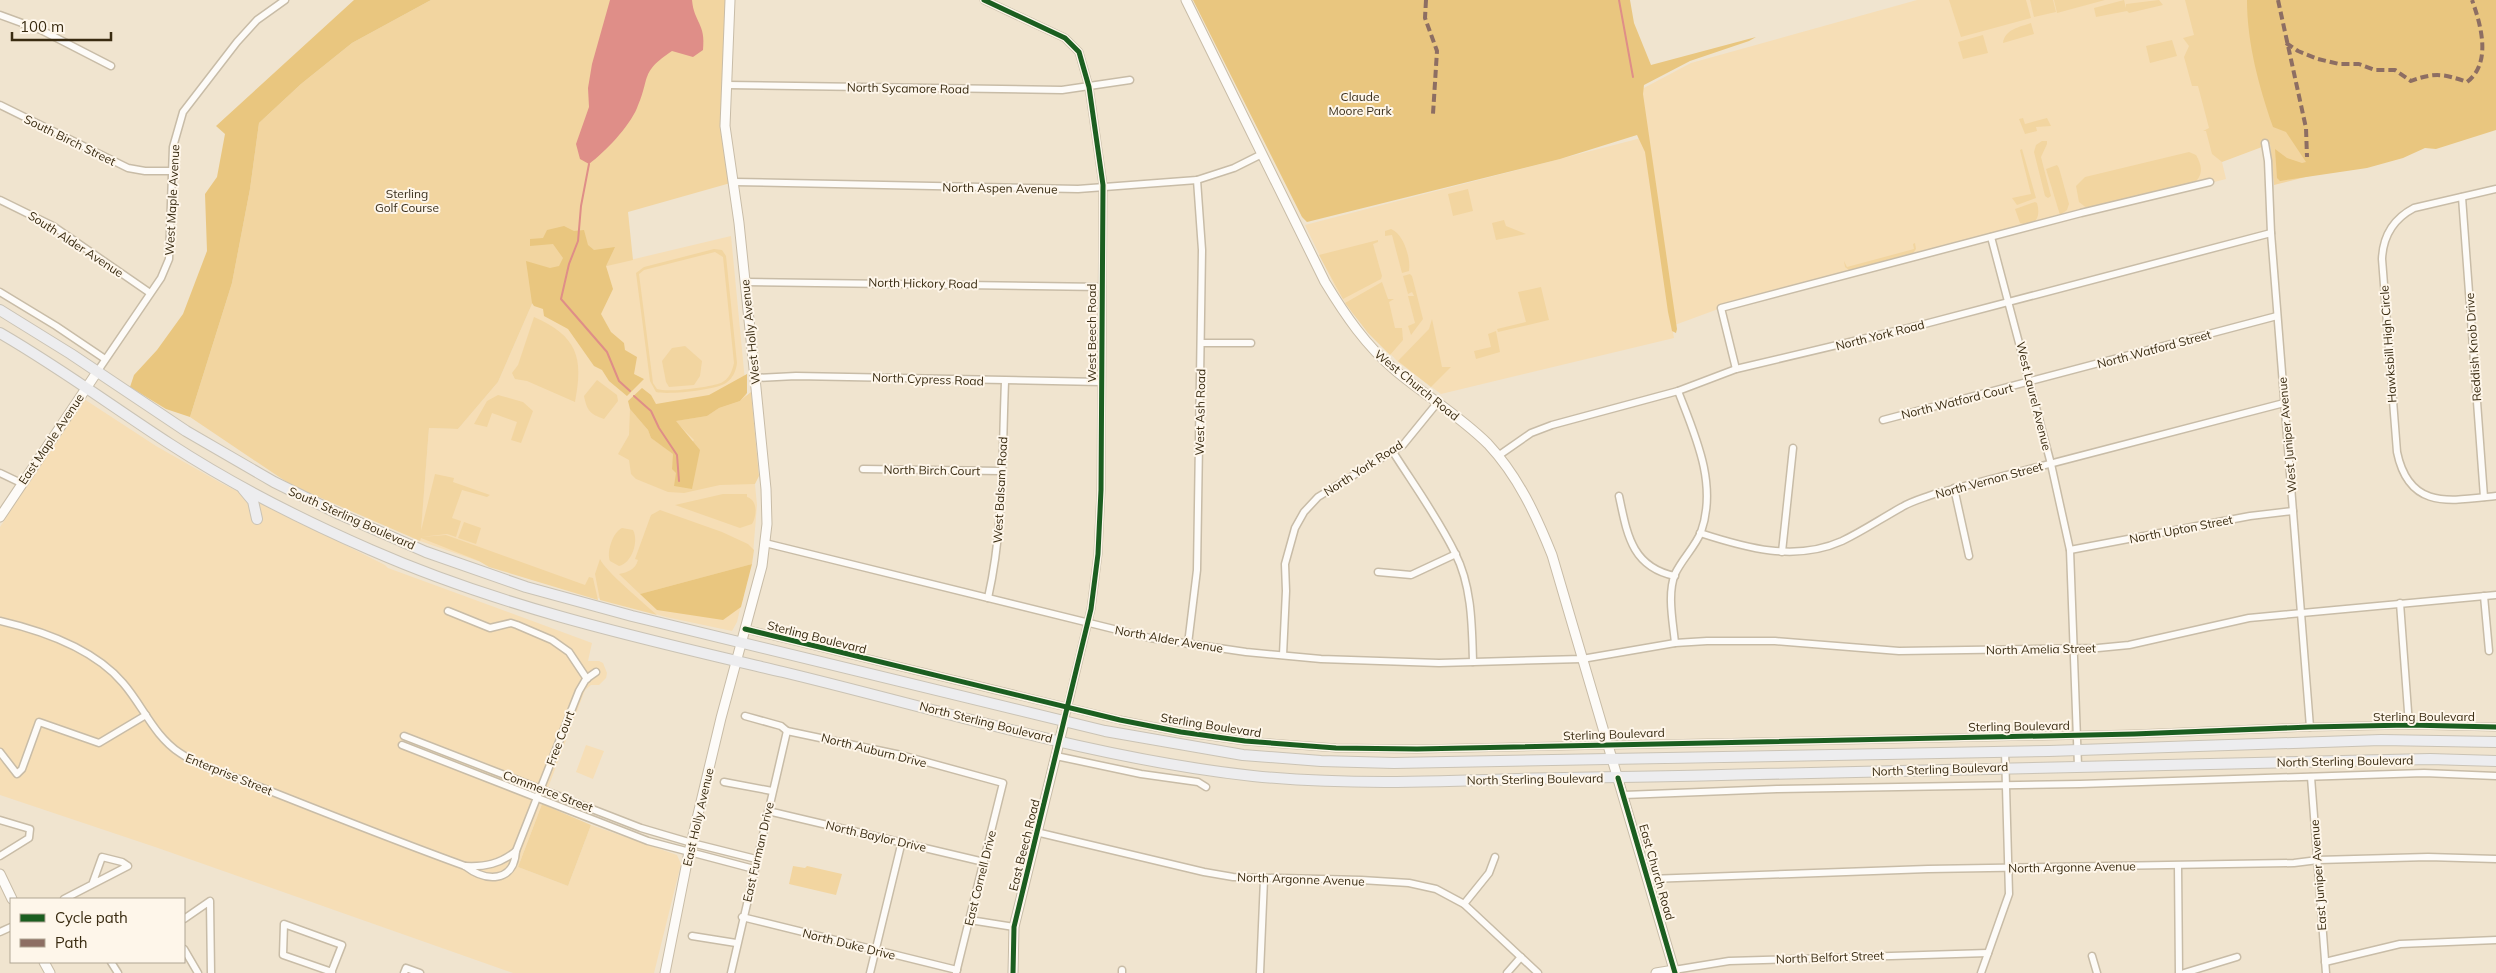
<svg xmlns="http://www.w3.org/2000/svg" width="2496" height="973" viewBox="0 0 2496 973" font-family="Mulish,sans-serif">
<style>
.built{fill:#f6deb6}
.green{fill:#f2d5a0;fill-rule:evenodd}
.forest{fill:#e9c67f}
.water{fill:#df8e88}
.lines{fill:none;stroke-linecap:round;stroke-linejoin:round}
.stream{stroke:#df8e88;stroke-width:2}
.street-casing{stroke:#c8bca7;stroke-width:9}
.secondary-casing{stroke:#c8bca7;stroke-width:11}
.primary-casing{stroke:#cac3b5;stroke-width:12}
.street{stroke:#fdfbf8;stroke-width:6}
.secondary{stroke:#fdfbf8;stroke-width:9}
.primary{stroke:#ededef;stroke-width:10}
.quiet{stroke:#8d6e63;stroke-width:4;stroke-dasharray:8 4;stroke-linecap:butt}
.cycleway-casing{stroke:#fef6ea;stroke-width:8}
.cycleway{stroke:#1b5e20;stroke-width:5}
.labels{text-anchor:middle;dominant-baseline:central;stroke-width:4;stroke-linejoin:round;paint-order:stroke}
.street-label{font-size:12px;fill:#392b11;stroke:#fef6ea}
.park-label{font-size:12px;fill:#382d1b;stroke:#fef6ea}
</style>
<rect width="100%" height="100%" fill="#f0e4cf"/>
<g class="built">
<polygon points="1917,0 2208,0 2222,162 2226,179 1721,308 1672,326 1674,338 1441,394 1398,362 1353,314 1336,289 1305,225 1645,137 1640,90 1691,63"/>
<polygon points="731,236 757,505 753,554 737,622 732,631 666,617 533,580 420,541 429,428 458,429 498,382 542,281"/>
<polygon points="84,399 156,446 221,483 385,565 388,568 592,643 588,661 599,661 603,663 607,673 606,678 599,685 591,685 585,690 518,867 568,886 591,825 677,855 681,864 654,973 513,973 158,848 0,795 0,527"/>
<polygon points="586,745 604,751 593,779 576,772"/>
</g>
<g class="green">
<polygon points="431,0 730,0 725,126 734,182 628,212 633,260 542,281 498,382 458,429 429,428 421,531 435,474 454,478 453,482 490,495 487,497 462,490 452,518 461,521 456,537 447,534 421,537 446,535 585,585 589,577 593,578 598,600 489,567 479,561 421,538 420,541 291,485 190,417 232,283 250,189 259,123 301,84 352,43"/>
<polygon points="1949,0 2026,0 2031,18 1961,37"/>
<polygon points="2030,0 2053,0 2056,12 2034,17"/>
<polygon points="2054,0 2105,0 2057,13"/>
<polygon points="2124,0 2126,8 2126,4 2159,0 2163,5 2129,13 2127,11 2096,17 2094,8"/>
<polygon points="2185,0 2496,0 2496,128 2274,185 2270,144 2222,162 2212,154 2206,131 2203,131 2209,128 2198,86 2192,86 2184,57 2189,46 2183,38 2194,35"/>
<path d="M2031,23L2034,34L2003,43C2005,29 2020,27 2031,23Z"/>
<polygon points="1983,35 1988,53 1963,59 1958,42"/>
<polygon points="2172,40 2177,56 2150,63 2146,46"/>
<polygon points="2023,118 2025,124 2047,118 2051,126 2036,127 2037,131 2025,134 2019,119"/>
<polygon points="2042,141 2047,141 2047,144 2041,157 2051,196 2048,198 2045,196 2034,152 2036,145"/>
<polygon points="2022,149 2036,198 2017,205 2012,198 2031,194 2020,150"/>
<path d="M2189,152L2196,155C2201,164 2204,173 2196,181L2088,209L2079,202L2076,186L2085,177Z"/>
<polygon points="2057,165 2059,168 2069,204 2067,210 2060,215 2046,169"/>
<polygon points="1468,189 1473,211 1453,216 1448,194"/>
<path d="M2035,202L2037,203C2041,216 2036,228 2020,223L2015,209Z"/>
<polygon points="1504,220 1506,226 1526,234 1496,240 1492,223"/>
<path d="M1391,229C1404,234 1411,259 1409,271L1402,273L1392,235L1385,236V231Z"/>
<polygon points="1378,240 1378,242 1373,244 1382,276 1381,279 1343,299 1319,255"/>
<polygon points="1913,244 1915,243 1916,249 1913,253 1849,270 1845,267 1844,261 1847,267 1914,249"/>
<path d="M714,249L722,250L726,256L737,363C736,371 733,378 726,383C716,390 668,395 656,392L650,381L636,273L644,267ZM715,252L723,257L734,363C732,372 729,379 721,383C710,387 669,393 657,389L653,383L639,274L644,270Z"/>
<polygon points="1410,274 1412,276 1423,319 1411,335 1408,326 1415,323 1408,296 1414,296 1412,292 1408,294 1403,276"/>
<polygon points="1382,282 1388,299 1394,299 1389,302 1395,328 1402,328 1403,340 1390,355 1368,333 1345,303"/>
<polygon points="1541,287 1549,320 1498,332 1497,329 1526,322 1518,292"/>
<path d="M534,317C577,336 584,357 575,402L527,381L515,379L512,373L518,365Z"/>
<polygon points="1432,319 1442,367 1451,367 1431,387 1398,361 1429,329"/>
<polygon points="1496,331 1500,352 1476,359 1474,351 1491,347 1488,334"/>
<polygon points="685,346 702,361 700,376 694,385 669,387 666,382 662,361 672,348"/>
<path d="M597,380L617,395L618,401L604,419C590,414 587,411 584,396Z"/>
<polygon points="751,392 759,476 755,484 720,485 684,493 668,492 636,479 631,474 629,460 618,454 629,435 630,409 648,430 651,438 674,454 672,469 694,440 675,421 707,416 719,408 740,401"/>
<polygon points="498,395 523,402 533,411 521,443 511,440 517,422 492,413 487,427 474,424 487,401"/>
<path d="M723,494H747V497C758,500 757,516 752,524L740,528L675,505Z"/>
<path d="M660,510L722,532L748,544L754,550L752,564L640,594L619,574C628,572 635,570 638,560L635,559L651,515Z"/>
<polygon points="464,522 481,528 476,544 458,538"/>
<path d="M622,528L633,530C639,541 632,563 619,566L610,561C606,552 613,532 622,528Z"/>
<path d="M600,559C604,570 645,604 657,615L600,600L595,574Z"/>
<polygon points="542,804 591,825 568,886 518,867"/>
<polygon points="793,866 805,868 807,866 842,874 836,895 789,884"/>
</g>
<g class="forest">
<polygon points="354,0 431,0 352,43 301,84 259,123 250,189 232,283 190,417 166,409 130,387 134,375 157,350 183,314 207,251 205,194 217,177 225,134 216,126"/>
<polygon points="1193,0 1630,0 1634,23 1651,65 1756,37 1749,41 1690,61 1644,85 1643,94 1677,329 1676,333 1672,331 1668,312 1645,152 1637,135 1560,159 1307,222 1302,217"/>
<path d="M2247,0H2496V130L2436,149L2425,148L2403,158L2367,168L2280,181L2277,178L2275,149L2287,158L2302,163L2306,162L2286,132L2273,127C2259,87 2247,43 2247,0Z"/>
<polygon points="564,226 574,231 584,230 588,245 594,250 615,247 606,266 613,289 601,314 611,332 624,343 625,350 637,357 634,374 644,379 627,396 609,381 602,370 594,366 568,329 544,316 543,309 534,306 532,303 526,261 550,268 559,266 563,258 553,244 530,246 530,239 543,238 547,230"/>
<polygon points="747,374 747,393 740,401 719,408 707,416 676,421 700,450 692,489 674,486 676,473 672,469 673,454 651,438 648,430 630,409 628,401 642,388 651,395 656,404 709,395"/>
<polygon points="752,564 741,607 723,620 657,610 640,594"/>
</g>
<path class="water" d="M610,0H692C694,23 706,23 703,50L693,57L672,51C639,73 651,77 637,108C629,127 605,152 589,164L580,159L576,144L589,107L588,88L592,64Z"/>
<g class="lines">
<g class="stream">
<polyline points="1619,0 1633,77"/>
<polyline points="589,164 581,206 578,241 569,264 561,299 607,352 619,381 630,391"/>
<polyline points="634,396 651,411 659,428 677,455 679,481"/>
</g>
<defs>
<g id="street">
<polyline points="984,0 1065,38 1079,52 1089,87 1103,185 1101,490 1098,554 1091,609 1064,722"/>
<polyline points="0,15 41,30 111,66"/>
<polyline points="727,85 1062,90 1130,80"/>
<polyline points="0,105 128,168 145,171 172,171"/>
<polyline points="2265,143 2268,161 2271,233 2310,727"/>
<polyline points="734,182 1078,189 1197,180 1234,168 1262,154"/>
<path d="M2496,189L2414,208C2393,219 2383,236 2382,259L2397,452C2409,510 2449,501 2496,496"/>
<polyline points="2462,197 2484,497"/>
<polyline points="0,200 53,226 150,293"/>
<polyline points="1991,237 2051,464 2070,550 2078,766"/>
<polyline points="745,282 1102,287"/>
<polyline points="0,292 56,326 105,359"/>
<polyline points="1201,343 1251,343"/>
<polyline points="1736,369 1721,308 2081,213 2210,182"/>
<polyline points="97,372 161,278 169,259 173,147 183,112 237,42 257,20 285,0"/>
<polyline points="755,378 796,376 1101,382"/>
<polyline points="1883,420 2277,316"/>
<path d="M1393,452C1414,485 1438,518 1455,553C1472,586 1472,626 1473,662"/>
<polyline points="1498,456 1531,433 1552,425 1678,391 1736,369 1917,326 2271,233"/>
<polyline points="863,469 1001,471"/>
<polyline points="0,473 21,483"/>
<polyline points="1954,488 1969,556"/>
<path d="M1619,496C1627,533 1631,567 1675,576"/>
<path d="M1700,533C1746,548 1795,562 1842,541C1863,531 1882,518 1902,507C1912,501 1924,498 1934,494L2284,403"/>
<polyline points="765,543 1150,638 1246,652 1321,659 1439,663 1582,659 1675,643 1707,641 1775,641 1899,651 2098,648 2129,645 2249,618 2496,595"/>
<polyline points="2070,550 2250,516 2293,511"/>
<polyline points="1782,552 1793,448"/>
<polyline points="1378,572 1411,575 1456,554"/>
<polyline points="2484,596 2489,651"/>
<path d="M988,598C1004,527 1002,454 1005,382"/>
<polyline points="2400,603 2409,725"/>
<polyline points="448,611 490,628 511,623 517,625 552,640 569,652 587,679"/>
<path d="M0,621C43,631 94,649 123,683C143,706 154,736 180,753C203,769 235,776 260,787C328,814 396,841 465,866C486,882 514,883 516,851L579,691L586,679L596,672"/>
<polyline points="745,629 1120,720 1181,732 1245,741 1336,748 1417,749 2134,734 2310,727 2409,725 2496,727"/>
<path d="M1675,643C1673,622 1667,594 1675,574C1682,559 1695,547 1701,532C1718,484 1695,435 1678,391"/>
<polyline points="1188,644 1197,570 1202,250 1197,180"/>
<polyline points="1283,655 1286,591 1285,564 1295,528 1304,512 1318,497 1403,445 1438,402"/>
<polyline points="745,716 781,726 787,731 901,755 1003,783 956,973"/>
<polyline points="404,736 641,828 692,843 756,859"/>
<polyline points="402,745 648,841 754,869"/>
<polyline points="0,752 17,774 22,769 39,722 99,743 146,715"/>
<polyline points="1056,756 1141,774 1198,782 1206,787"/>
<polyline points="2311,777 2326,973"/>
<polyline points="724,782 772,791"/>
<polyline points="1624,795 1777,789 2080,784 2424,773 2496,776"/>
<polyline points="768,811 984,862"/>
<polyline points="1036,832 1204,872 1233,877 1361,880 1409,883 1436,889 1464,904 1538,973"/>
<polyline points="0,856 29,838 30,829 0,820"/>
<path d="M465,866C485,867 500,864 516,851"/>
<polyline points="2178,866 2179,973"/>
<polyline points="1649,879 1928,869 2294,863 2318,860 2428,857 2496,859"/>
<polyline points="64,899 128,866 122,862 102,857 93,882"/>
<polyline points="1464,904 1489,873 1495,857"/>
<polyline points="742,917 957,970"/>
<polyline points="184,919 210,901 211,973"/>
<polyline points="970,920 1014,927"/>
<polyline points="0,932 11,927"/>
<polyline points="692,936 736,943"/>
<polyline points="184,949 198,973"/>
<polyline points="2092,956 2097,973"/>
<polyline points="111,962 118,973"/>
<polyline points="2325,962 2400,944 2496,940"/>
<polyline points="1122,970 1122,973"/>
<polyline points="1674,970 1729,961 1988,953"/>
<polyline points="331,973 342,945 284,924 283,955 332,972"/>
<polyline points="404,973 406,968 420,973"/>
<polyline points="731,973 787,731"/>
<polyline points="870,973 902,841"/>
<polyline points="1260,973 1264,879"/>
<polyline points="1507,973 1521,957"/>
<polyline points="1981,973 2009,894 2005,751"/>
<polyline points="2184,973 2237,957"/>
</g>
<g id="secondary">
<path d="M1186,0L1325,282C1345,315 1366,346 1396,371C1426,396 1460,416 1488,444C1518,476 1536,515 1552,555L1675,973"/>
<polyline points="0,517 97,372"/>
<polyline points="0,874 12,899"/>
<polyline points="44,962 50,973"/>
<polyline points="665,973 689,852 721,718 762,566 767,524 766,489 755,378 739,223 725,126 730,0"/>
<polyline points="1013,973 1014,927 1064,722"/>
<polyline points="1656,973 1674,970"/>
</g>
<g id="primary">
<polyline points="0,310 71,354 186,431 274,482 339,514 426,552 526,587 632,616 1105,731 1243,755 1321,761 1394,763 2049,751 2381,740 2496,742"/>
<path d="M0,333C59,367 113,407 170,444C233,485 302,520 371,550C503,608 643,639 783,672C937,709 1096,759 1253,776C1341,785 1429,782 1518,779C1586,777 1653,777 1721,775C1957,769 2193,764 2430,759L2496,761"/>
<polyline points="243,489 253,501 257,519"/>
</g>
</defs>
<use href="#street" class="street-casing"/>
<use href="#secondary" class="secondary-casing"/>
<use href="#primary" class="primary-casing"/>
<use href="#street" class="street"/>
<use href="#secondary" class="secondary"/>
<use href="#primary" class="primary"/>
<g class="quiet">
<polyline points="1426,0 1425,18 1437,51 1433,114"/>
<polyline points="2278,0 2306,128 2307,157"/>
<path d="M2286,43L2298,51L2318,59L2339,64H2359L2375,70H2395L2411,81C2435,72 2444,74 2467,82C2492,63 2481,25 2472,0"/>
</g>
<defs>
<g id="cycleway">
<polyline points="984,0 1065,38 1079,52 1089,87 1103,185 1101,490 1098,554 1091,609 1014,927 1013,973"/>
<polyline points="745,629 1120,720 1181,732 1245,741 1336,748 1417,749 2134,734 2310,727 2409,725 2496,727"/>
<polyline points="1618,778 1675,973"/>
</g>
</defs>
<use href="#cycleway" class="cycleway-casing"/>
<use href="#cycleway" class="cycleway"/>
</g>
<g class="labels">
<g class="street-label">
<text transform="translate(908 88) rotate(1)">North Sycamore Road</text>
<text transform="translate(70 140) rotate(26)">South Birch Street</text>
<text transform="translate(1000 188) rotate(1)">North Aspen Avenue</text>
<text transform="translate(172 200) rotate(-87)">West Maple Avenue</text>
<text transform="translate(76 244) rotate(33)">South Alder Avenue</text>
<text transform="translate(923 283) rotate(1)">North Hickory Road</text>
<text transform="translate(750 332) rotate(-96)">West Holly Avenue</text>
<text transform="translate(1091 333) rotate(-90)">West Beech Road</text>
<text transform="translate(1880 335) rotate(-14)">North York Road</text>
<text transform="translate(2388 344) rotate(-94)">Hawksbill High Circle</text>
<text transform="translate(2473 347) rotate(-94)">Reddish Knob Drive</text>
<text transform="translate(2154 349) rotate(-15)">North Watford Street</text>
<text transform="translate(928 379) rotate(2)">North Cypress Road</text>
<text transform="translate(1417 385) rotate(39)">West Church Road</text>
<text transform="translate(2034 396) rotate(76)">West Laurel Avenue</text>
<text transform="translate(1957 401) rotate(-14)">North Watford Court</text>
<text transform="translate(1200 412) rotate(-89)">West Ash Road</text>
<text transform="translate(2287 435) rotate(-95)">West Juniper Avenue</text>
<text transform="translate(51 439) rotate(-56)">East Maple Avenue</text>
<text transform="translate(1363 468) rotate(-33)">North York Road</text>
<text transform="translate(932 470) rotate(1)">North Birch Court</text>
<text transform="translate(1989 480) rotate(-15)">North Vernon Street</text>
<text transform="translate(1000 490) rotate(-87)">West Balsam Road</text>
<text transform="translate(352 518) rotate(24)">South Sterling Boulevard</text>
<text transform="translate(2181 529) rotate(-11)">North Upton Street</text>
<text transform="translate(817 637) rotate(14)">Sterling Boulevard</text>
<text transform="translate(1169 639) rotate(10)">North Alder Avenue</text>
<text transform="translate(2041 649) rotate(-1)">North Amelia Street</text>
<text x="2424" y="716">Sterling Boulevard</text>
<text transform="translate(986 722) rotate(14)">North Sterling Boulevard</text>
<text transform="translate(1211 725) rotate(9)">Sterling Boulevard</text>
<text transform="translate(2019 726) rotate(-1)">Sterling Boulevard</text>
<text transform="translate(1614 734) rotate(-2)">Sterling Boulevard</text>
<text transform="translate(560 738) rotate(-69)">Free Court</text>
<text transform="translate(874 750) rotate(14)">North Auburn Drive</text>
<text transform="translate(2345 761) rotate(-1)">North Sterling Boulevard</text>
<text transform="translate(1940 769) rotate(-2)">North Sterling Boulevard</text>
<text transform="translate(229 774) rotate(22)">Enterprise Street</text>
<text transform="translate(1535 779) rotate(-1)">North Sterling Boulevard</text>
<text transform="translate(548 791) rotate(21)">Commerce Street</text>
<text transform="translate(698 817) rotate(-77)">East Holly Avenue</text>
<text transform="translate(876 836) rotate(13)">North Baylor Drive</text>
<text transform="translate(1024 845) rotate(-76)">East Beech Road</text>
<text transform="translate(758 852) rotate(-77)">East Furman Drive</text>
<text transform="translate(2072 867) rotate(-1)">North Argonne Avenue</text>
<text transform="translate(1657 872) rotate(74)">East Church Road</text>
<text transform="translate(2318 875) rotate(-94)">East Juniper Avenue</text>
<text transform="translate(980 878) rotate(-76)">East Cornell Drive</text>
<text transform="translate(1301 879) rotate(2)">North Argonne Avenue</text>
<text transform="translate(849 944) rotate(14)">North Duke Drive</text>
<text transform="translate(1830 957) rotate(-2)">North Belfort Street</text>
</g>
<g class="park-label">
<text x="1360" y="96">Claude<tspan x="1360" dy="14">Moore Park</tspan></text>
<text x="407" y="193">Sterling<tspan x="407" dy="14">Golf Course</tspan></text>
</g>
</g>
<rect x="10" y="898" width="175" height="65" fill="#fef6ea" stroke="#afa593"/>
<rect x="20" y="914" width="25" height="8" fill="#1b5e20" stroke="#afa593"/>
<text x="55" y="923" font-size="15" fill="#392b11">Cycle path</text>
<rect x="20" y="939" width="25" height="8" fill="#8d6e63" stroke="#afa593"/>
<text x="55" y="948" font-size="15" fill="#392b11">Path</text>
<path d="M12 32v8h99v-8" fill="none" stroke="#392b11" stroke-width="2.5"/>
<text x="20" y="32" font-size="15" fill="#392b11" stroke="#fef6ea" stroke-width="4" paint-order="stroke">100 m</text>
</svg>
